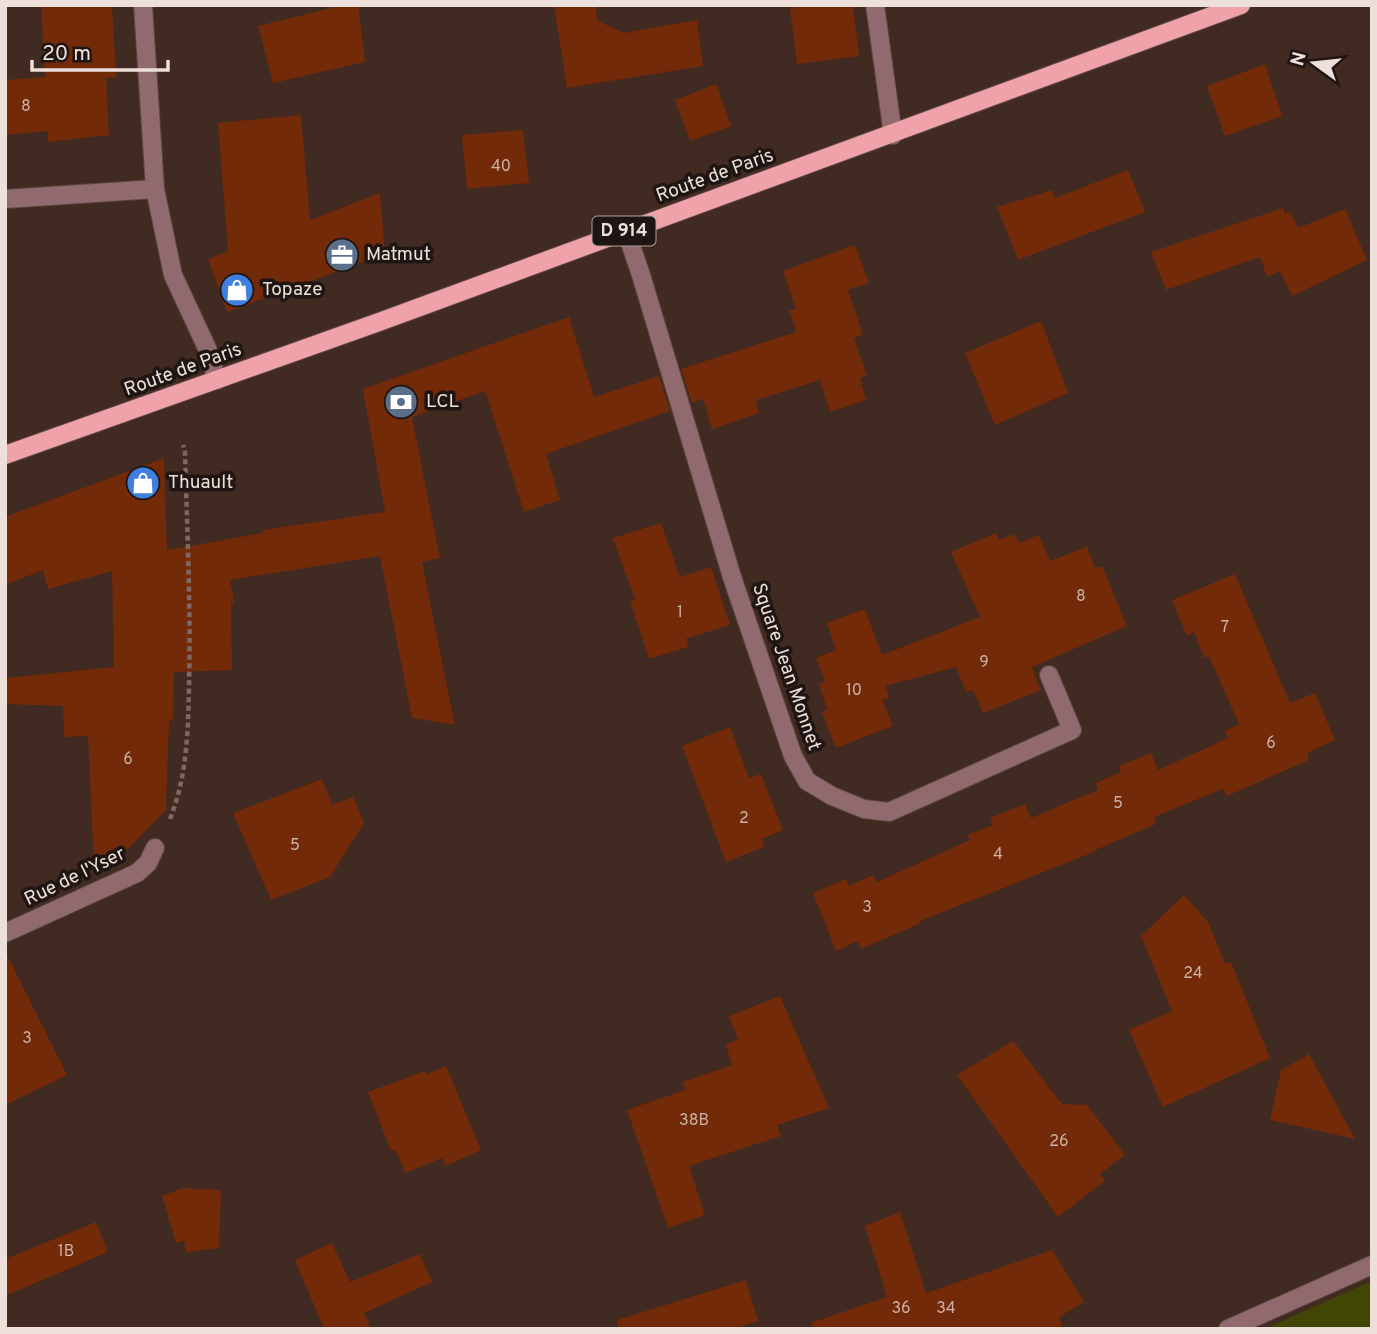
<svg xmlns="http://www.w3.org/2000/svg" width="1377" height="1334" viewBox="0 0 1377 1334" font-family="Overpass,sans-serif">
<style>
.green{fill:#424603}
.building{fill:#722a09}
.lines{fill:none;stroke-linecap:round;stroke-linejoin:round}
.minor-casing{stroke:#5c473f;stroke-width:20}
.major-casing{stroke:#5c473f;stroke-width:20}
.path{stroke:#7d6962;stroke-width:4.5;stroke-dasharray:5 3.5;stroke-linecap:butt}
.minor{stroke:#906a6e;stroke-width:18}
.major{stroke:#f0a2ab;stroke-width:18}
.labels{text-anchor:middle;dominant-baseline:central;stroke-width:7;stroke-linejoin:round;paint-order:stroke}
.number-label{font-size:16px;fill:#ceb2a5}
.shield{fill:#1f1512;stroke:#afa29d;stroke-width:2}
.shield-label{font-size:18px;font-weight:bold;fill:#eddfd9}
.street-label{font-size:19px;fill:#eddfd9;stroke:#1f1512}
.poi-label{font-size:19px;fill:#eddfd9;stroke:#1f1512;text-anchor:start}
</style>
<rect width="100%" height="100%" fill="#402a22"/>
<polygon class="green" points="1372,1281 1372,1329 1264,1329"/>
<g class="building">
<polygon points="41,5 112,5 116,77 106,78 109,135 48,142 48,131 5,135 5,80 45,77"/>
<polygon points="343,5 358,5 365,62 273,83 258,26"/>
<polygon points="554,5 595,5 598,21 624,33 697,20 703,66 567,88"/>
<polygon points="812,5 853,5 859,56 797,64 790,8"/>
<polygon points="1265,64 1282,116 1225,136 1207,86"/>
<polygon points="716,84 731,126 690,141 675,100"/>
<polygon points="301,115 310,220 380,193 385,254 227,312 208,259 228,251 218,123"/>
<polygon points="523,130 529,183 467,189 462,135"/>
<polygon points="1128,170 1145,212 1018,260 997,207 1052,190 1055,198"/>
<polygon points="1283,208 1285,214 1291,212 1298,228 1345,209 1367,260 1292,296 1280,271 1267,277 1260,257 1166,290 1151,252"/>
<polygon points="855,245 869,283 848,290 863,335 854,338 867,376 860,378 866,400 830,412 820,380 756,400 759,413 712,429 703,399 692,403 681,369 796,332 789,310 796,309 783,271"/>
<polygon points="569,317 594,397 659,376 670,411 546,454 560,500 524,512 485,391 412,417 440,558 422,562 455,725 412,718 380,556 230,580 234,602 231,603 232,670 174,672 173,720 169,721 166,810 129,848 94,865 88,736 64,737 63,706 5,704 5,678 114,667 112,571 48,589 43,570 5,585 5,517 164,458 167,550 263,533 263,530 385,512 363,389"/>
<polygon points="1041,321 1068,393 995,425 965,353"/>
<polygon points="661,523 680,577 711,567 730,625 686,639 688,647 649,659 630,601 635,600 613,538"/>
<polygon points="996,533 999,540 1014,534 1019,543 1039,535 1050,561 1087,547 1095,568 1102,566 1127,626 1032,667 1041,690 983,713 973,690 966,692 956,667 885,686 889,698 882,700 893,726 836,748 822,712 827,709 819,684 825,682 816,658 836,650 827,623 865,609 882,655 980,617 951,552"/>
<polygon points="1235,574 1290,703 1315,693 1335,740 1307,753 1309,760 1227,796 1223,789 1154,817 1156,824 1093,851 1094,852 920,921 921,923 861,949 858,941 836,951 813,893 846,879 849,886 873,875 877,882 970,840 967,835 993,825 990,818 1025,804 1031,818 1098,790 1096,783 1121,772 1119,766 1151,753 1158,770 1228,738 1225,731 1239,724 1209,656 1204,658 1194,632 1187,636 1172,600"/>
<polygon points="730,727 749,778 761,774 783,830 762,839 764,847 726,862 682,746"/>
<polygon points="322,779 332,805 353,797 364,823 330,877 271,900 233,813"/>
<polygon points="1184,895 1208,922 1225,964 1231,962 1270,1058 1163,1107 1129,1030 1172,1011 1141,936"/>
<polygon points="5,951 67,1075 5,1105"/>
<polygon points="780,996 829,1108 777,1125 781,1136 689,1166 705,1215 668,1228 627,1110 685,1090 683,1082 732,1065 726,1045 738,1039 729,1016"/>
<polygon points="1013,1041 1062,1104 1087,1105 1125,1155 1100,1174 1105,1181 1058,1217 957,1075"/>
<polygon points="1309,1054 1355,1139 1270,1120 1281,1070"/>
<polygon points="446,1066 481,1150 446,1166 442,1158 405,1173 396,1150 391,1151 368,1092 425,1071 427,1074"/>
<polygon points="182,1188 221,1190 219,1248 186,1252 184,1241 176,1243 162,1196"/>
<polygon points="900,1212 926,1293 1052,1250 1084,1302 1059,1317 1063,1329 812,1329 811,1323 887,1297 865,1226"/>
<polygon points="96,1222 108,1252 5,1296 5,1259"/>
<polygon points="332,1243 350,1282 420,1254 432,1282 364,1313 371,1329 324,1329 295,1260"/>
<polygon points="746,1280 758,1321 734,1329 618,1329 617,1320"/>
</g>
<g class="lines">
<defs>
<g id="minor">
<polyline points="143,5 155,189 173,275 207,348 217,380"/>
<polyline points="875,5 893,135"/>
<polyline points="5,199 155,189"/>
<polyline points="626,231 641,275 732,577 793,756 807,781 832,796 864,809 889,812 1072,730 1049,675"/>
<polyline points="5,933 137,873 148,863 155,848"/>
<polyline points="1228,1329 1372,1265"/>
</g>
<polyline id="major" points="5,455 379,322 1241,5"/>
</defs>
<use href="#minor" class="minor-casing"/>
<use href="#major" class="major-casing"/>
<path class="path" d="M170,819C187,776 188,733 189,687C191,609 187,530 185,451L183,445"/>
<use href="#minor" class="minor"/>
<use href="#major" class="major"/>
</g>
<defs>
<symbol id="office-disc" viewBox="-11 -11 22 22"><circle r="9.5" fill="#5c6f8a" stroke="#1f1512"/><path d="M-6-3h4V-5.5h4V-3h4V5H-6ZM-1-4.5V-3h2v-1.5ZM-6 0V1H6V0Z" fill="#fff"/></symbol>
<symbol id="shop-disc" viewBox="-11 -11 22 22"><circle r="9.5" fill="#3f7fe0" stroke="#1f1512"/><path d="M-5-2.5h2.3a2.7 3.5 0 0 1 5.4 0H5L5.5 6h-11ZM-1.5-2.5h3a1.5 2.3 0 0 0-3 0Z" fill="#fff"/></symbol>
<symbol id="bank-disc" viewBox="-11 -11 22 22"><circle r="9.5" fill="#5c6f8a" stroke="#1f1512"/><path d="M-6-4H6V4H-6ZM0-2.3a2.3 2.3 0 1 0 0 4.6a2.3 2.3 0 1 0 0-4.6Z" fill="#fff"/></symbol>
</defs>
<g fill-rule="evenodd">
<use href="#office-disc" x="323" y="236" width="38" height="38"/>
<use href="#shop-disc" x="218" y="271" width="38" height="38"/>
<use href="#bank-disc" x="382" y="383" width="38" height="38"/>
<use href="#shop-disc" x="124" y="464" width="38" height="38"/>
</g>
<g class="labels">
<g class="number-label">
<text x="26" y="107">8</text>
<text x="501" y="167">40</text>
<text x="1081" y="597">8</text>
<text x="680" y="613">1</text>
<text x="1225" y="628">7</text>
<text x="984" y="663">9</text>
<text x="854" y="691">10</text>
<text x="1271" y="744">6</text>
<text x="128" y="760">6</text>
<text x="1118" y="804">5</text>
<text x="744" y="819">2</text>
<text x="295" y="846">5</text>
<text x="998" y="855">4</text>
<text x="867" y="908">3</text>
<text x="1193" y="974">24</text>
<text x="27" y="1039">3</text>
<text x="694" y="1121">38B</text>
<text x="1059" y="1142">26</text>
<text x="66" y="1252">1B</text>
<text x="901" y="1309">36</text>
<text x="946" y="1309">34</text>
</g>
<rect class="shield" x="592.5" y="216.5" width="63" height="29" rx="5"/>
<g class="shield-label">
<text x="624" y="231">D 914</text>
</g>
<g class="street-label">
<text transform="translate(715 176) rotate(-20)">Route de Paris</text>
<text transform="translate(183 370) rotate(-20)">Route de Paris</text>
<text transform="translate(786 667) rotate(71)">Square Jean Monnet</text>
<text transform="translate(75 877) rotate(-26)">Rue de l'Yser</text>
</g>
<g class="poi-label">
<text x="366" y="255">Matmut</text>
<text x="262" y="290">Topaze</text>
<text x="426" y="402">LCL</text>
<text x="168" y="483">Thuault</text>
</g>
</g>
<rect width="1377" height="1334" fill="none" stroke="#eddfd9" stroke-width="14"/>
<g transform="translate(1314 63) rotate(285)" stroke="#1f1512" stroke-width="5" paint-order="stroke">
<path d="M0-5L12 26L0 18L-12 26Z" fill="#eddfd9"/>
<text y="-10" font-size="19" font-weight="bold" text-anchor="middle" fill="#eddfd9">N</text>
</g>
<path d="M32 60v10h136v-10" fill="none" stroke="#eddfd9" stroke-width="3.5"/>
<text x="42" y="60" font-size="21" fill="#eddfd9" stroke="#1f1512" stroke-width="5" paint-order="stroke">20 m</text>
</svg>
